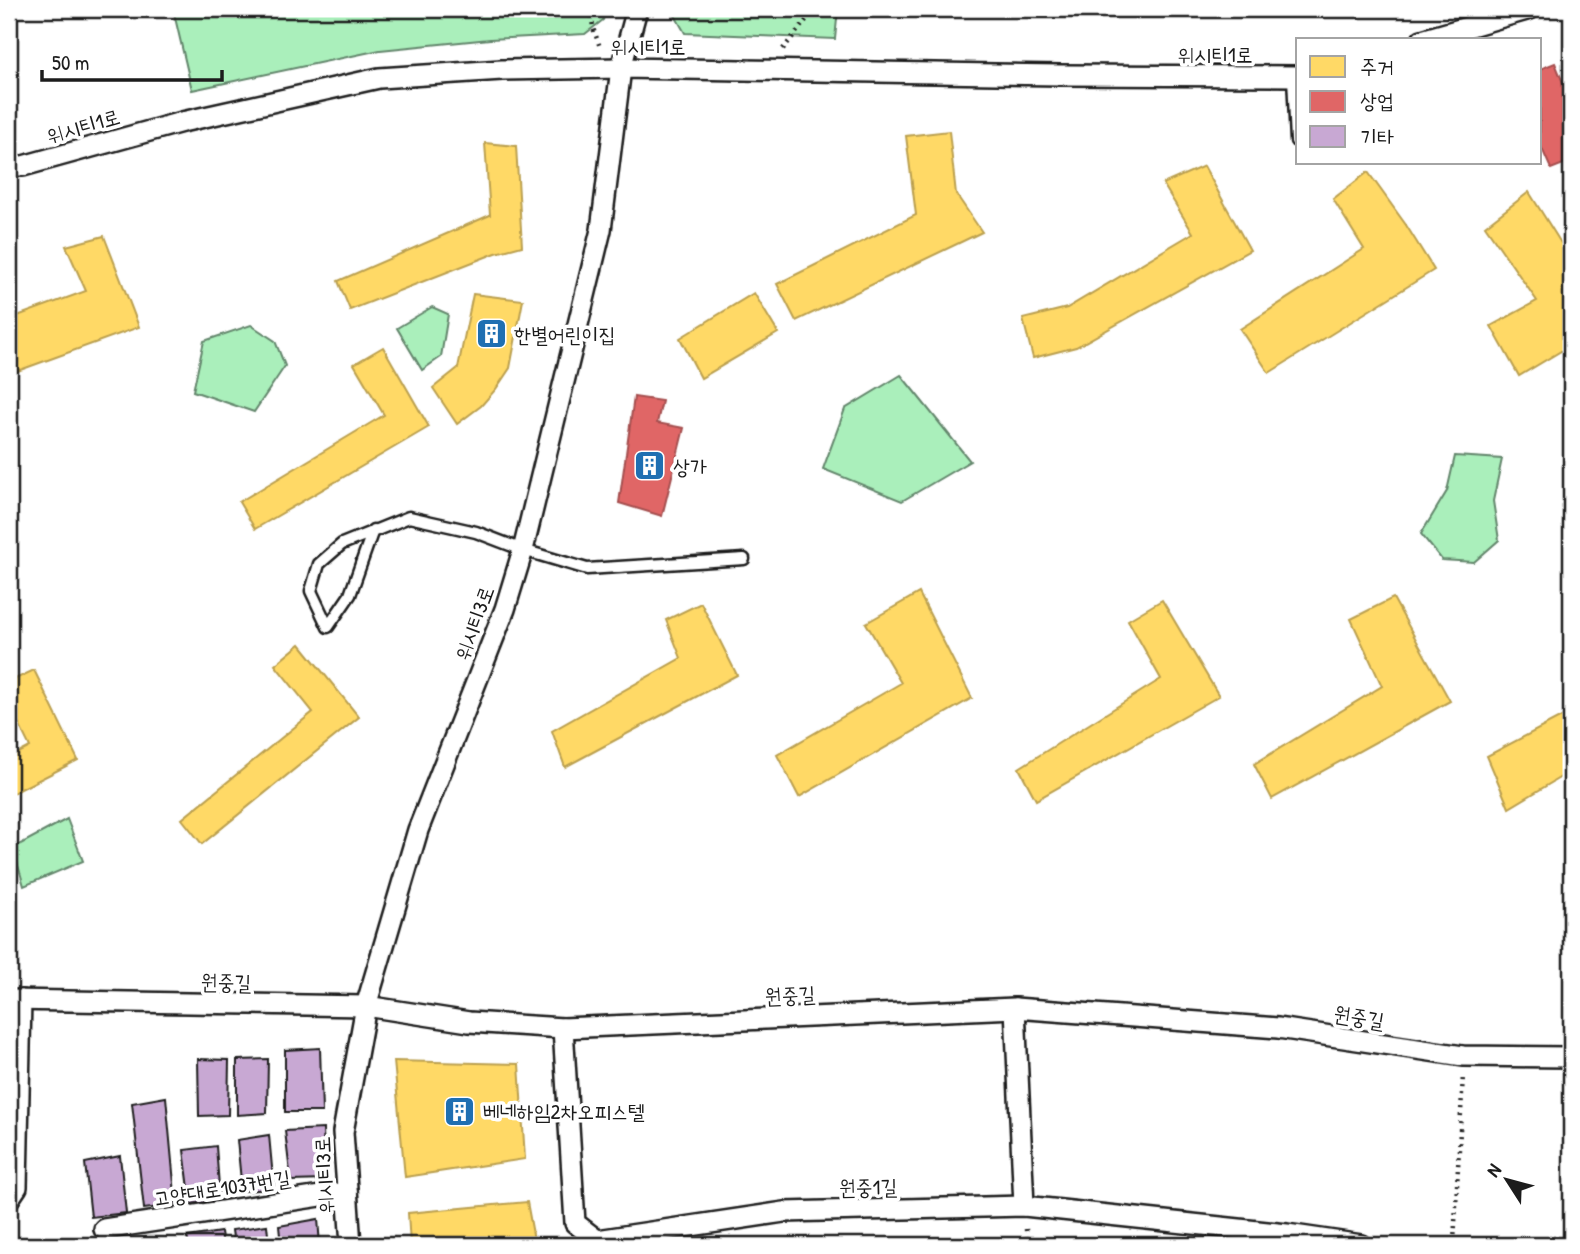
<svg xmlns="http://www.w3.org/2000/svg" width="1580" height="1254" viewBox="0 0 1580 1254" font-family="'Patrick Hand','Poor Story',sans-serif">
<style>
.green{fill:#aaefbb;stroke:#63866c;stroke-width:2}
.homes{fill:#ffd966;stroke:#bba050;stroke-width:2}
.shops{fill:#e06666;stroke:#a55050;stroke-width:2}
.building{fill:#c8a8d3;stroke:#1c1c1c;stroke-width:2}
.lines{fill:none;stroke-linecap:round;stroke-linejoin:round}
.lane-casing{stroke:#1c1c1c;stroke-width:15}
.street-casing{stroke:#1c1c1c;stroke-width:24}
.path{stroke:#1c1c1c;stroke-width:4.5;stroke-dasharray:2 5;stroke-linecap:butt}
.lane{stroke:#fff;stroke-width:10}
.street{stroke:#fff;stroke-width:19}
.labels{text-anchor:middle;dominant-baseline:central;stroke-width:7;stroke-linejoin:round;paint-order:stroke}
.street-label{font-size:21px;fill:#1c1c1c;stroke:#fff}
.poi-label{font-size:21px;fill:#1c1c1c;stroke:#fff;text-anchor:start}
</style>
<rect width="100%" height="100%" fill="#fff"/>
<filter id="ink" filterUnits="userSpaceOnUse"><feTurbulence type="fractalNoise" baseFrequency=".0143" numOctaves="2"/><feDisplacementMap in="SourceGraphic" scale="14" xChannelSelector="R" yChannelSelector="G"/><feConvolveMatrix kernelMatrix="1 2 1 2 8 2 1 2 1" color-interpolation-filters="sRGB"/></filter>
<g filter="url(#ink)">
<g class="green">
<polygon points="173,9 606,9 603,20 585,34 490,39 380,50 192,90"/>
<polygon points="674,9 838,9 835,39 685,33 673,12"/>
<polygon points="432,307 448,314 441,357 422,370 397,328"/>
<polygon points="251,325 275,341 285,366 254,412 193,391 204,341"/>
<polygon points="901,375 970,461 902,501 823,469 845,409"/>
<polygon points="1455,456 1502,459 1493,501 1499,540 1474,562 1442,560 1421,534 1447,491"/>
<polygon points="67,819 83,861 24,886 13,848"/>
</g>
<g class="homes">
<polygon points="949,131 956,194 982,232 796,321 777,284 916,215 906,136"/>
<polygon points="485,143 516,146 522,246 496,253 350,310 338,281 490,215"/>
<polygon points="1204,166 1250,250 1076,347 1033,358 1023,319 1067,308 1193,233 1163,184"/>
<polygon points="1368,172 1406,225 1434,270 1269,373 1240,329 1364,249 1333,199"/>
<polygon points="1529,192 1571,259 1571,345 1519,376 1491,326 1537,301 1485,226"/>
<polygon points="104,236 139,327 9,374 9,319 86,291 66,246"/>
<polygon points="754,293 778,333 701,378 680,338"/>
<polygon points="473,294 523,300 510,368 496,389 481,406 457,424 433,388 458,368"/>
<polygon points="383,347 429,427 255,529 239,502 384,415 354,364"/>
<polygon points="919,593 972,698 799,797 777,755 901,683 866,623"/>
<polygon points="1393,598 1450,701 1272,799 1254,764 1382,686 1351,619"/>
<polygon points="1162,600 1219,696 1036,800 1019,768 1161,679 1128,620"/>
<polygon points="701,603 737,675 565,767 552,731 681,658 666,620"/>
<polygon points="300,644 359,717 202,844 182,819 313,712 275,665"/>
<polygon points="34,670 78,760 9,795 9,758 30,747 9,704 9,682"/>
<polygon points="1571,712 1571,771 1509,808 1487,756"/>
<polygon points="394,1061 519,1064 525,1159 405,1177"/>
<polygon points="527,1202 535,1245 410,1245 408,1213"/>
</g>
<g class="shops">
<polygon points="1555,63 1571,102 1571,161 1551,169 1540,144 1540,69"/>
<polygon points="634,397 662,401 657,423 684,428 662,516 619,503"/>
</g>
<g class="building">
<polygon points="320,1048 322,1112 285,1112 285,1050"/>
<polygon points="198,1059 229,1060 228,1115 199,1116"/>
<polygon points="268,1059 267,1113 237,1115 237,1060"/>
<polygon points="166,1097 176,1205 144,1209 132,1103"/>
<polygon points="323,1129 325,1180 291,1181 285,1131"/>
<polygon points="269,1135 274,1189 242,1191 237,1140"/>
<polygon points="216,1146 220,1200 191,1204 184,1150"/>
<polygon points="120,1156 126,1213 91,1217 85,1163"/>
<polygon points="318,1219 320,1245 281,1245 279,1226"/>
<polygon points="267,1225 269,1245 234,1245 232,1230"/>
<polygon points="221,1232 223,1245 189,1245 187,1237"/>
</g>
<g class="lines">
<defs>
<g id="lane">
<polyline points="1293,77 1296,141"/>
<polyline points="373,530 350,595 328,627 311,591 319,564 342,544 409,517 476,532 523,550 587,569 744,559"/>
</g>
<g id="street">
<polyline points="1422,40 1530,9"/>
<polyline points="9,166 23,166 182,122 379,78 502,70 621,68 1061,75 1298,76"/>
<polyline points="9,1000 366,1006 469,1022 563,1028 1015,1008 1278,1028 1463,1056 1571,1057"/>
<polyline points="1015,1008 1024,1206"/>
<polyline points="563,1028 575,1223 597,1240 784,1212 1024,1206 1287,1234 1362,1245"/>
<polyline points="9,1199 17,1187 21,1000"/>
<polyline points="104,1229 347,1192"/>
<polyline points="351,1245 343,1132 366,1006 418,830 505,609 523,550 601,230 621,68 637,9"/>
</g>
</defs>
<use href="#lane" class="lane-casing"/>
<use href="#street" class="street-casing"/>
<g class="path">
<polyline points="591,9 593,28 600,47"/>
<polyline points="783,49 815,9"/>
<polyline points="1026,1229 1027,1245"/>
<polyline points="1454,1242 1463,1075"/>
</g>
<use href="#lane" class="lane"/>
<use href="#street" class="street"/>
</g>
</g>
<defs>
<symbol id="building-square" viewBox="-11 -11 22 22"><rect x="-9" y="-9" width="18" height="18" rx="4" fill="#1f6fb2" stroke="#fff"/><path d="M-4-6H4V6H1V3H-1V6H-4ZM-2.5-4.3h1.7v1.8h-1.7ZM.8-4.3h1.7v1.8H.8ZM-2.5-1h1.7V.8h-1.7ZM.8-1h1.7V.8H.8Z" fill="#fff"/></symbol>
</defs>
<g fill-rule="evenodd">
<use href="#building-square" x="474" y="316" width="35" height="35"/>
<use href="#building-square" x="632" y="448" width="35" height="35"/>
<use href="#building-square" x="442" y="1094" width="35" height="35"/>
</g>
<g class="labels">
<g class="street-label">
<text x="648" y="46">위시티1로</text>
<text x="1215" y="54">위시티1로</text>
<text transform="translate(83 126) rotate(-16)">위시티1로</text>
<text transform="translate(474 623) rotate(-70)">위시티3로</text>
<text transform="translate(226 982) rotate(1)">원중길</text>
<text transform="translate(790 995) rotate(-3)">원중길</text>
<text transform="translate(1359 1017) rotate(9)">원중길</text>
<text transform="translate(324 1175) rotate(-93)">위시티3로</text>
<text transform="translate(868 1187) rotate(-1)">원중1길</text>
<text transform="translate(222 1188) rotate(-9)">고양대로1037번길</text>
</g>
<g class="poi-label">
<text x="514" y="334">한별어린이집</text>
<text x="673" y="466">상가</text>
<text x="483" y="1111">베네하임2차오피스텔</text>
</g>
</g>
<rect width="1580" height="1254" fill="none" stroke="#fff" stroke-width="35"/>
<rect x="18" y="18" width="1545" height="1219" fill="none" stroke="#1c1c1c" stroke-width="2.5" filter="url(#ink)"/>
<rect x="1296" y="38" width="245" height="126" fill="#ffffff" stroke="#a4a4a4" stroke-width="2"/>
<rect x="1310" y="56" width="35" height="21" fill="#ffd966" stroke="#a4a4a4" stroke-width="2"/>
<text x="1360" y="74" font-size="21" fill="#1c1c1c">주거</text>
<rect x="1310" y="91" width="35" height="21" fill="#e06666" stroke="#a4a4a4" stroke-width="2"/>
<text x="1360" y="108" font-size="21" fill="#1c1c1c">상업</text>
<rect x="1310" y="126" width="35" height="21" fill="#c8a8d3" stroke="#a4a4a4" stroke-width="2"/>
<text x="1360" y="144" font-size="21" fill="#1c1c1c">기타</text>
<g transform="translate(1507 1180) rotate(306)" stroke="#ffffff" stroke-width="5" paint-order="stroke">
<path d="M0-5L12 26L0 18L-12 26Z" fill="#1c1c1c"/>
<text y="-10" font-size="19" font-weight="bold" text-anchor="middle" fill="#1c1c1c">N</text>
</g>
<path d="M42 70v10h180v-10" fill="none" stroke="#1c1c1c" stroke-width="3.5"/>
<text x="52" y="70" font-size="21" fill="#1c1c1c" stroke="#ffffff" stroke-width="5" paint-order="stroke">50 m</text>
</svg>
